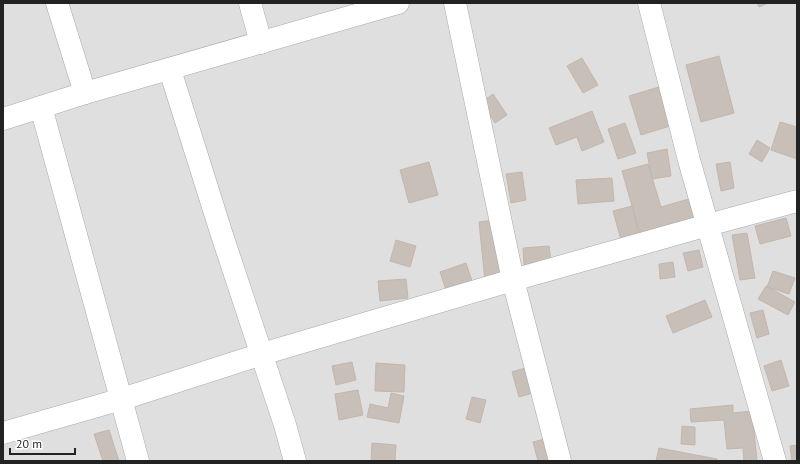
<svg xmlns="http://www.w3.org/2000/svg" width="800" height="464" font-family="'PT Sans',sans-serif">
  <rect width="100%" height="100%" fill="#f2efe9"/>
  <rect fill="#e0dfdf" x="3" y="3" width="794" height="458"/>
  <g fill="#c7bfb8" stroke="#c4b6ab">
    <path d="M757,3h11l-9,4z"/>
    <path d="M719,56l15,57 -33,9 -15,-57z"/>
    <path d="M582,58l16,27 -15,8 -16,-27z"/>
    <path d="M659,87l11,39 -29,9 -12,-39z"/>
    <path d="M493,94l14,21 -12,8 -13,-21z"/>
    <path d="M592,111l12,31 -22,9 -5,-14 -21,8 -7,-17z"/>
    <path d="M780,122l17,5v32l-26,-9z"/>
    <path d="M625,123l11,30 -18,6 -10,-30z"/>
    <path d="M757,140l13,8 -8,14 -13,-8z"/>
    <path d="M667,149l4,27 -19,3 -5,-26z"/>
    <path d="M429,162l9,33 -29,8 -9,-33z"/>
    <path d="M730,162l4,26 -13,3 -5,-27z"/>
    <path d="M648,164l13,43 31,-9 6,20 -58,16 -18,-63z"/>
    <path d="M522,172l4,28 -15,3 -5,-29z"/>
    <path d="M612,178l2,23 -36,3 -2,-24z"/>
    <path d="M632,206l7,29 -18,5 -8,-29z"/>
    <path d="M786,218l5,18 -31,8 -5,-18z"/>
    <path d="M495,220l7,59 -17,2 -6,-59z"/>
    <path d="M747,233l8,45 -15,2 -8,-45z"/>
    <path d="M396,240l20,6 -6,21 -20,-6z"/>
    <path d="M549,246l2,16 -27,3 -1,-17z"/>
    <path d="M699,250l4,17 -15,4 -5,-18z"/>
    <path d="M673,262l2,15 -15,2 -1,-15z"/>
    <path d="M466,263l7,21 -26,9 -7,-21z"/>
    <path d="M773,271l22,7 -6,16 -22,-7z"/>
    <path d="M406,279l2,19 -28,3 -2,-20z"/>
    <path d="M766,286l29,16 -7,13 -30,-16z"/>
    <path d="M705,300l7,17 -39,16 -7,-17z"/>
    <path d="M763,310l6,24 -12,4 -7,-25z"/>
    <path d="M781,360l8,26 -17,5 -8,-25z"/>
    <path d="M352,362l4,18 -20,5 -4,-19z"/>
    <path d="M376,363l29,2 -1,27 -29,-1z"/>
    <path d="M528,367l8,25 -17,5 -7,-25z"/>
    <path d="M358,390l5,25 -24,5 -4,-26z"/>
    <path d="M391,393l13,3 -5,27 -32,-6 3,-13 18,4z"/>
    <path d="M472,397l14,3 -6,23 -14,-4z"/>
    <path d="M733,405v8l19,-2 5,50h-13l-1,-13 -16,1 -3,-29 -33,2 -1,-13z"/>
    <path d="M682,426l13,1v18l-14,-1z"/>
    <path d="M109,430l10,31h-16l-9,-27z"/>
    <path d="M549,438l6,23h-17l-5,-19z"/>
    <path d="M372,443l24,2 -1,16h-24z"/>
    <path d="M797,445v16h-5l-2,-15z"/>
    <path d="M659,448l58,11v2h-61z"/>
  </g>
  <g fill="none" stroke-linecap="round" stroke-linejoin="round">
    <defs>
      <g id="minor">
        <path d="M57,3l28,90"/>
        <path d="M250,3l11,40"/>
        <path d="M455,3l58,277 47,181"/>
        <path d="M649,3l40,157 86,301"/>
        <path d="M170,70l51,162 64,193 10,36"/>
        <path d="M41,107l97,354"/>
        <path d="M3,119l82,-26 313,-90"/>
        <path d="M3,433l119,-34 140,-45 251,-74 195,-55 89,-24"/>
      </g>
    </defs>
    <use href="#minor" stroke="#a9a9a9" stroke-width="23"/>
    <use href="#minor" stroke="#fff" stroke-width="22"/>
  </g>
  <rect width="800" height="464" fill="none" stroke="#222222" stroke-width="8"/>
  <path d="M10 448v6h65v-6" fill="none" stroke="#222222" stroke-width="2"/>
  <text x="16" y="448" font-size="12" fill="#222222" stroke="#ffffff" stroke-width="3" paint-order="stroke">20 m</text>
</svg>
